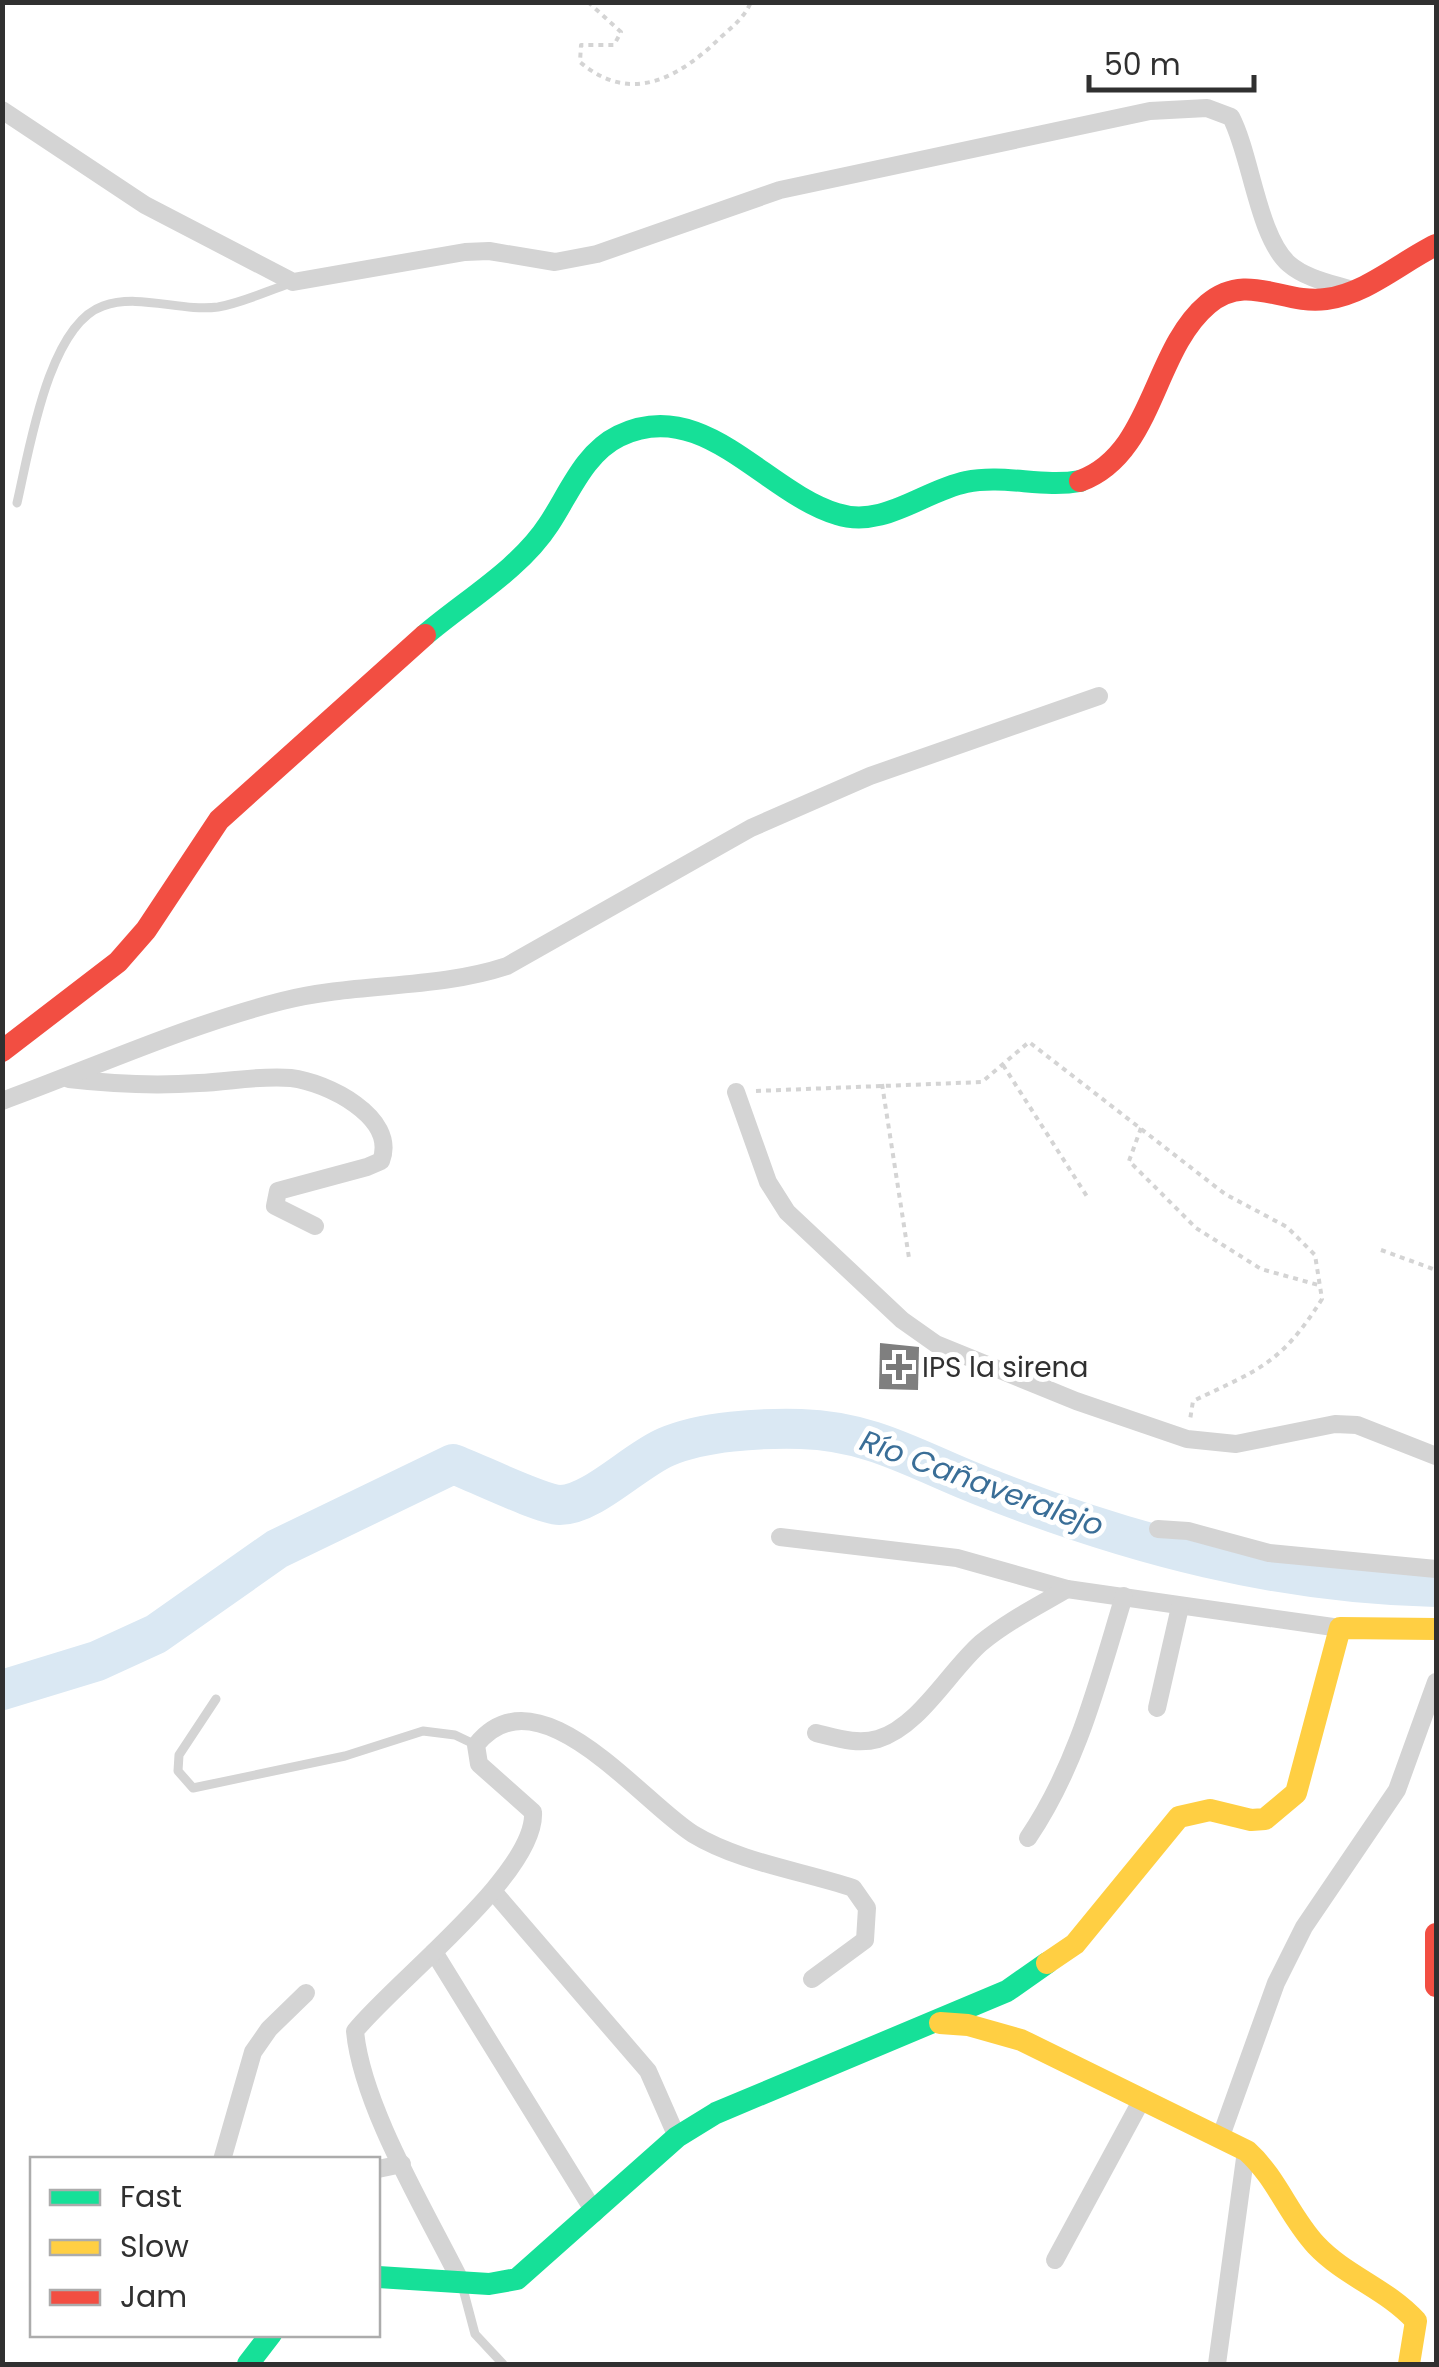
<svg xmlns="http://www.w3.org/2000/svg" width="1439" height="2367" font-family="Poppins,sans-serif">
  <rect width="100%" height="100%" fill="#fff"/>
  <g fill="none" stroke-linecap="round" stroke-linejoin="round">
    <path stroke="#dae8f3" stroke-width="40" d="M2,1690l95,-29 59,-27 121,-85 176,-85c22,8 87,40 107,41 32,0 75,-45 106,-58 37,-16 94,-19 135,-18 73,2 120,34 186,59 145,57 293,96 449,99"/>
  </g>
  <path fill="#7f7f7f" d="M880,1343l39,4 -1,43 -39,-1z"/>
  <g fill="none" stroke-linecap="round" stroke-linejoin="round">
    <g stroke="#d4d4d4" stroke-width="4" stroke-dasharray="5 5" stroke-linecap="butt">
      <path d="M588,2l33,30 -7,13h-33l-1,17c51,44 100,15 141,-25 12,-11 23,-19 30,-35"/>
      <path d="M1003,1065l85,133"/>
      <path d="M882,1084l27,174"/>
      <path d="M756,1091l226,-9 47,-40 196,152 62,33 28,28 7,44c-41,65 -62,70 -129,102l-3,19"/>
      <path d="M1141,1128l-12,33 67,67 65,41 61,17"/>
      <path d="M1381,1250l55,20"/>
    </g>
    <g stroke="#d4d4d4" stroke-width="9">
      <path d="M17,503c12,-51 31,-178 86,-197 36,-13 78,6 115,1 24,-4 49,-16 73,-24"/>
      <path d="M216,1699l-37,56 -1,16 15,17 152,-32 78,-25 32,4 21,10"/>
      <path d="M462,2285l13,49 28,30"/>
    </g>
    <g stroke="#d4d4d4" stroke-width="18">
      <path d="M2,110l143,95 148,77 172,-30 24,-1 66,11 42,-8 183,-64 370,-79 57,-3 24,9c20,38 27,120 58,147 17,15 45,20 66,27"/>
      <path d="M69,1079c43,5 86,7 130,4 30,-1 61,-8 92,-5 35,4 107,39 90,83l-14,6 -89,24 -3,15 40,20"/>
      <path d="M736,1092l32,90 19,30 115,108 34,24 140,57 111,38 49,5 99,-20 22,1 79,31"/>
      <path d="M2,1101c93,-34 185,-76 280,-100 75,-19 152,-11 225,-35l244,-138 119,-52 229,-80"/>
      <path d="M1158,1529l30,2 81,22 167,16"/>
      <path d="M780,1537l177,21 110,31 273,39"/>
      <path d="M1157,1708l23,-101"/>
      <path d="M816,1733c21,5 41,12 62,6 42,-13 71,-68 103,-96 27,-22 57,-37 86,-54"/>
      <path d="M1028,1838c50,-74 70,-157 96,-242"/>
      <path d="M493,1891l155,180 29,66"/>
      <path d="M434,1952l161,261"/>
      <path d="M1221,2136l55,-153 28,-56 93,-137 39,-108"/>
      <path d="M222,2160l31,-108 16,-23 37,-36"/>
      <path d="M378,2169l24,-5"/>
      <path d="M1055,2260l85,-157"/>
      <path d="M462,2284c-35,-71 -100,-177 -107,-253 40,-50 182,-158 178,-219l-54,-48 -3,-19c62,-78 165,57 217,89 46,28 109,37 160,54l14,20 -2,32 -53,39"/>
      <path d="M1217,2364l29,-213"/>
    </g>
    <g stroke="#16e098" stroke-width="22">
      <path d="M425,635c41,-35 95,-66 124,-111 20,-30 35,-71 70,-88 84,-41 145,56 218,78 46,15 86,-23 129,-32 38,-8 76,6 114,-1"/>
      <path d="M378,2277l111,7 28,-5 160,-142 39,-24 291,-122 40,-28"/>
      <path d="M248,2364l23,-30"/>
    </g>
    <g stroke="#ffcf43" stroke-width="22">
      <path d="M1047,1963l28,-19 104,-127 31,-7 41,10 14,-1 31,-26 44,-165 96,1"/>
      <path d="M940,2023l28,2 53,15 226,111c30,27 42,65 69,94 29,31 71,44 100,76l-7,43"/>
    </g>
    <g stroke="#f24e42" stroke-width="22">
      <path d="M1080,481c74,-27 72,-130 128,-177 39,-33 75,1 118,-5 40,-5 75,-37 110,-54"/>
      <path d="M2,1051l116,-89 28,-32 73,-110 206,-185"/>
      <path d="M1436,1934v52"/>
    </g>
  </g>
  <path fill="#787878" stroke="#fff" stroke-width="4" d="M894 1352h10v10h10v10h-10v10h-10v-10h-10v-10h10z"/>
  <g text-anchor="middle" dominant-baseline="central" stroke-width="10" stroke-linejoin="round" paint-order="stroke">
    <g font-size="28" fill="#303030" stroke="#fff" text-anchor="start">
      <text x="922" y="1367">IPS la sirena</text>
    </g>
    <g font-size="30" font-style="italic" fill="#3a6e97" stroke="#fff">
      <text transform="translate(982 1483) rotate(20)">Río Cañaveralejo</text>
    </g>
  </g>
  <rect width="1439" height="2367" fill="none" stroke="#303030" stroke-width="10"/>
  <rect x="30" y="2157" width="350" height="180" fill="#ffffff" stroke="#acacac" stroke-width="2.5"/>
  <rect x="50" y="2190" width="50" height="15" fill="#16e098" stroke="#acacac" stroke-width="2.5"/>
  <text x="120" y="2207" font-size="30" fill="#303030">Fast</text>
  <rect x="50" y="2240" width="50" height="15" fill="#ffcf43" stroke="#acacac" stroke-width="2.5"/>
  <text x="120" y="2257" font-size="30" fill="#303030">Slow</text>
  <rect x="50" y="2290" width="50" height="15" fill="#f24e42" stroke="#acacac" stroke-width="2.5"/>
  <text x="120" y="2307" font-size="30" fill="#303030">Jam</text>
  <path d="M1089 75v15h165v-15" fill="none" stroke="#303030" stroke-width="5"/>
  <text x="1104" y="75" font-size="30" fill="#303030" stroke="#ffffff" stroke-width="8" paint-order="stroke">50 m</text>
</svg>
